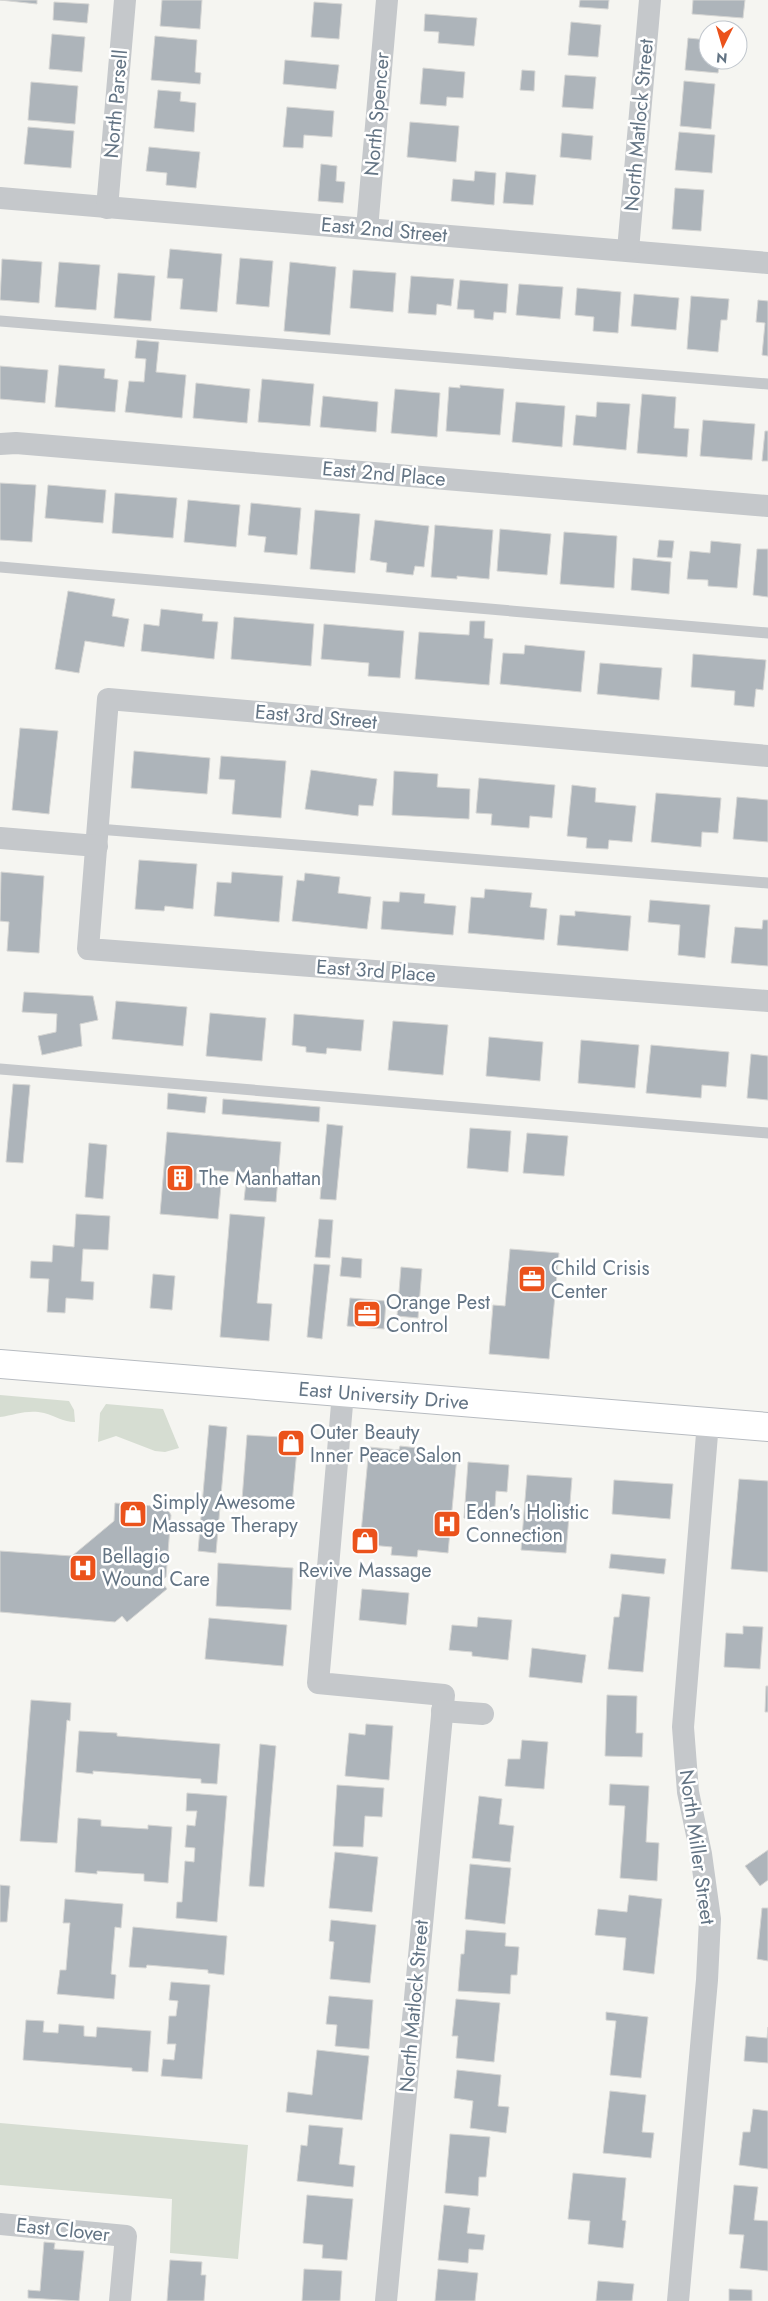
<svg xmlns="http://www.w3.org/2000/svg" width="768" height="2301" font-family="Jost,sans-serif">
  <rect width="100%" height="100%" fill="#f5f5f1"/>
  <g fill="#d6ddd2">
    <path d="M0,1395l69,6 5,9 1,12c-12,0 -19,-6 -31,-9 -16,-4 -29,2 -44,4z"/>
    <path d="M106,1404l57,5 16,39 -14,4 -10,-1 -39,-15 -18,6 2,-29z"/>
    <path d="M0,2123l248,22 -10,114 -68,-6 2,-54 -172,-14z"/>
  </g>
  <g fill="#adb4ba" stroke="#d6d6d4">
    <path d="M0,0h37v4z"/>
    <path d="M162,0h40l-2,29 -40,-3z"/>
    <path d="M580,0h29l-1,9 -29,-2z"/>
    <path d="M693,0h52l-2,18 -51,-4z"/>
    <path d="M54,2l35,2 -2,19 -34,-3z"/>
    <path d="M314,2l28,2 -3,35 -28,-2z"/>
    <path d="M425,14l52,4 -3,28 -36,-3 1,-11 -15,-1z"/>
    <path d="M571,22l30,3 -3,32 -30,-2z"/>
    <path d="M52,34l33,3 -3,35 -33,-3z"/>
    <path d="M155,36l42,4 -2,32 6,1 -1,11 -49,-4z"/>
    <path d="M688,38l20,2v20h12l-2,13 -33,-3z"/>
    <path d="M285,60l54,5 -3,24 -53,-5z"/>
    <path d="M423,68l42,4 -2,26 -16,-1 -1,9 -26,-2z"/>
    <path d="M522,70l13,1 -1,20 -14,-1z"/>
    <path d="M565,75l31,2 -3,32 -31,-2z"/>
    <path d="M684,81l31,3 -4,45 -31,-3z"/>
    <path d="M31,82l47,4 -3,38 -47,-4z"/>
    <path d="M158,90l23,2 -1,9 16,2 -2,29 -40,-4z"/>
    <path d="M287,107l47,4 -2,26 -28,-2 -1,13 -20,-1z"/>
    <path d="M410,122l49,4 -3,36 -49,-5z"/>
    <path d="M28,127l46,4 -3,37 -47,-4z"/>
    <path d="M679,132l36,3 -3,38 -37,-3z"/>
    <path d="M562,133l31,3 -2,24 -31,-3z"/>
    <path d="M149,147l51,5 -4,36 -30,-3 1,-12 -21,-2z"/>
    <path d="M321,164l16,2 -1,15 9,1 -2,21 -25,-2z"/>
    <path d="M475,171l21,2 -2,32 -43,-4 2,-22 21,2z"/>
    <path d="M506,172l30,3 -3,30 -30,-2z"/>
    <path d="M675,188l29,2 -3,41 -29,-2z"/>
    <path d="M170,249l52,5 -5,58 -37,-3 3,-30 -16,-1z"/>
    <path d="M240,258l33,3 -4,46 -33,-3z"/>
    <path d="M2,259l40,3 -3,41 -39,-3z"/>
    <path d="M59,262l41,3 -4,45 -41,-3z"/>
    <path d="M290,262l46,5 -6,68 -46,-4z"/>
    <path d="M353,270l43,3 -3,39 -43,-4z"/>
    <path d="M118,273l37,3 -4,45 -37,-3z"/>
    <path d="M411,276l43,3 -3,27 -14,-2 -1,11 -28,-2z"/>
    <path d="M460,280l48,4 -2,29 -12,-1 -1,8 -19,-2v-8l-17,-1z"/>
    <path d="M519,284l44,3 -3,32 -44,-4z"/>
    <path d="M577,288l44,4 -3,41 -25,-2 1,-14 -19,-2z"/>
    <path d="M634,294l45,4 -3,32 -45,-4z"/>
    <path d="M691,296l38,3 -2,21h-6l-3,32 -31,-3z"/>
    <path d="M758,300l10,1v55l-6,-1 3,-32 -9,-1z"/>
    <path d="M137,340l22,2 -3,30 30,3 -4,43 -57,-6 4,-31 15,1 2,-23 -11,-1z"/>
    <path d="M59,365l46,4 -1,9 14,2 -3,32 -60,-5z"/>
    <path d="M0,366l48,4 -3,33 -45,-4z"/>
    <path d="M262,379l52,5 -4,42 -52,-4z"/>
    <path d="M196,383l54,6 -3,34 -54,-5z"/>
    <path d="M460,385l44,4 -4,46 -54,-4 3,-44 11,1z"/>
    <path d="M395,389l45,4 -3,44 -46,-4z"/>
    <path d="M642,394l34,3 -2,31 15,1 -2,28 -50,-4z"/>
    <path d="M323,396l55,6 -2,30 -56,-5z"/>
    <path d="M516,402l49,4 -3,41 -50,-5z"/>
    <path d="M597,402l33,2 -4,46 -53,-5 3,-30 20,2z"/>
    <path d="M703,420l52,4 -3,36 -52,-4z"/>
    <path d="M765,431h3v30h-6z"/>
    <path d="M0,483l36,2 -4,57 -32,-2z"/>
    <path d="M48,485l58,5 -3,33 -58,-5z"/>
    <path d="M115,493l62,5 -4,40 -61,-5z"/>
    <path d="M188,500l52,5 -4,42 -52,-5z"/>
    <path d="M251,503l50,5 -4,47 -33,-3 2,-15 -18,-2z"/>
    <path d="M315,510l45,4 -5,59 -45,-4z"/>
    <path d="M375,520l54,6 -5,41 -9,-1 -2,9 -27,-3 1,-9 -17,-3z"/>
    <path d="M435,525l58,5 -4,49 -32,-3v3l-26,-2z"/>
    <path d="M500,529l51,5 -4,41 -50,-4z"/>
    <path d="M564,532l53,4 -3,52 -54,-4z"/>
    <path d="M659,540l15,1 -2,17 -15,-1z"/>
    <path d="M711,541l30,3 -4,44 -29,-2v-6l-21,-1 3,-28 20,2z"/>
    <path d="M757,549h11v48l-15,-2z"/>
    <path d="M633,558l38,4 -2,32 -38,-4z"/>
    <path d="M68,591l47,8 -3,17 17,3 -5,28 -39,-6 -6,32 -24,-4z"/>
    <path d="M161,609l42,5 -1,7 16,1 -4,37 -73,-8 3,-27 15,2z"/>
    <path d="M234,617l80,7 -3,42 -80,-7z"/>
    <path d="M470,621h15l-1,17 9,1 -4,46 -74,-6 4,-47 50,3z"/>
    <path d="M324,624l80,7 -4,47 -32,-2 1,-13 -48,-4z"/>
    <path d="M525,645l60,6 -4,41 -81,-8 3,-31 21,1z"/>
    <path d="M693,654l73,6 -3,30 -7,-1 -2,18 -20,-2 1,-14 -44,-4z"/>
    <path d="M600,663l62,5 -3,32 -62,-6z"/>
    <path d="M20,728l38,3 -9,83 -37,-4z"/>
    <path d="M134,751l76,7 -3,36 -76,-6z"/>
    <path d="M221,756l65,5 -5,57 -49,-4 3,-34 -16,-1z"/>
    <path d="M311,770l66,9 -4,27 -14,-1 -1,11 -53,-7z"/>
    <path d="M394,771l44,3 -1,13 33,2 -1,30 -77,-4z"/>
    <path d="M479,778l76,7 -3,33 -22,-2 -1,12 -38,-3 1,-11 -16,-1z"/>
    <path d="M572,785l24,3 -1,14 41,4 -4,36 -23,-2 -1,9 -22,-1 1,-10 -20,-2z"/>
    <path d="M656,793l65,5 -3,35 -16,-1 -1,15 -50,-5z"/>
    <path d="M737,797l31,3v42l-35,-3z"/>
    <path d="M139,860l58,4 -4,45 -28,-3 -1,5 -29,-2z"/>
    <path d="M1,872l43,4 -5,77 -32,-2 2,-29 -9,-1z"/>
    <path d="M232,872l51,4 -4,46 -65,-6 3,-34 14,1z"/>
    <path d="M305,873l35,4 -2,16 33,4 -4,32 -75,-8 5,-41 7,1z"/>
    <path d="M485,889l47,4 -2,14 17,2 -3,31 -76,-7 3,-36 13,1z"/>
    <path d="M400,892l25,2 -1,9 32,3 -3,29 -72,-6 2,-28 16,1z"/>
    <path d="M650,900l60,5 -5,53 -27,-3 2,-30 -32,-3z"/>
    <path d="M575,911l56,5 -3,35 -71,-6 3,-30 15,1z"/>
    <path d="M763,920h5v46l-37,-3 4,-36 27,2z"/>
    <path d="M24,992l69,4 5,24 -18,4 2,22 -40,9 -4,-19 18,-4 1,-18 -35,-2z"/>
    <path d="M116,1001l71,6 -4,39 -71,-7z"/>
    <path d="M210,1013l56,5 -4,43 -56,-5z"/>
    <path d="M294,1014l70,6 -3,31 -34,-3 -1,6 -20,-2v-5l-14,-2z"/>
    <path d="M393,1021l55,4 -5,50 -55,-5z"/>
    <path d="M489,1037l54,5 -3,39 -54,-5z"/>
    <path d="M581,1040l58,5 -4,43 -57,-5z"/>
    <path d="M651,1045l78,7 -3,35 -24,-2 -1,13 -55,-5z"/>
    <path d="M751,1054l17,2v44l-21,-2z"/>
    <path d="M13,1084l17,1 -7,78 -17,-1z"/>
    <path d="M168,1093l39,4 -2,16 -38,-4z"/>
    <path d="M223,1099l97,8 -1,15 -97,-8z"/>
    <path d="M327,1124l16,2 -7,74 -16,-1z"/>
    <path d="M470,1128l41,3 -3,41 -41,-4z"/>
    <path d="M167,1132l114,10 -5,60 -32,-2 3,-27 -50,-4 -1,14 25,2 -3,34 -58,-5z"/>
    <path d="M527,1133l41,3 -4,40 -41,-3z"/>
    <path d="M89,1143l18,2 -4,54 -18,-2z"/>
    <path d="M76,1214l34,2 -2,34 -25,-1 -2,32 13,1 -1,18 -27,-2 -1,15 -18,-1 2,-33 -19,-1 1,-17 21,1 1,-17 21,2z"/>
    <path d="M230,1214l35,3 -8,86 15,1 -3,37 -49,-4z"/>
    <path d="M319,1219l14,1 -3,38 -15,-1z"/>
    <path d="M510,1249l49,4 -10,106 -60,-5 4,-49 12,1z"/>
    <path d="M342,1257l20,2 -1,19 -21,-2z"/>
    <path d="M314,1264l16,1 -8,74 -15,-2z"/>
    <path d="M401,1267l21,2 -4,49 -21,-2z"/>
    <path d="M153,1274l22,2 -3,34 -22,-2z"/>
    <path d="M350,1298l36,3 -2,28 -37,-3z"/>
    <path d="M209,1425l18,2 -11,126 -18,-2z"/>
    <path d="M247,1435l51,3 -6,66 -50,-4z"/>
    <path d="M400,1446l27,3v4l30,3 -9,97 -30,-3 -1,7 -26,-2 1,-8 -32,-3 9,-97 30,3z"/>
    <path d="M468,1462l41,3 -2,27 -11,-1 -2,30 -30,-3z"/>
    <path d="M527,1475l45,3 -6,75 -45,-3z"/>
    <path d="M739,1479l29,2v91l-37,-3z"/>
    <path d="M614,1480l59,4 -3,35 -58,-5z"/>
    <path d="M115,1503l51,4 5,8 -5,62 -5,4 6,8 -40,33 -5,-6 -7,6 -115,-10v-61l72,5 42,-35z"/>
    <path d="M611,1554l55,5 -2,15 -55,-6z"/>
    <path d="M218,1563l75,5 -2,42 -75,-4z"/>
    <path d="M362,1589l47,4 -3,32 -47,-5z"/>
    <path d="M622,1594l28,3 -7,75 -35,-3 6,-52h5z"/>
    <path d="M478,1617l34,3 -4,40 -36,-4v-4l-23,-2 3,-25 25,2z"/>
    <path d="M209,1618l78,7 -4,41 -78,-7z"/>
    <path d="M743,1626l20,1 -3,42 -36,-2 2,-34 17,1z"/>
    <path d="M532,1648l54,7 -4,28 -53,-6z"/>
    <path d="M766,1686h2v26h-3z"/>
    <path d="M607,1695l30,1 -1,37h7l-1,24 -37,-1z"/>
    <path d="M31,1700l40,3 -1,18 -3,-1 -10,123 -37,-2z"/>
    <path d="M366,1724l27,2 -4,54 -44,-4 4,-43 16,2z"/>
    <path d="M79,1731l38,2v3l103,8 -3,40 -16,-1v-4l-108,-8v3l-17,-2z"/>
    <path d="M522,1740l26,2 -4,47 -39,-3 3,-27h12z"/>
    <path d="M260,1744l16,2 -12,141 -15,-1z"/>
    <path d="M610,1784l39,2 -3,56 13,1 -2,38 -37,-3 5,-72 -16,-1z"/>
    <path d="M337,1785l47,3 -2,29 -17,-1 -2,31 -30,-1z"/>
    <path d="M187,1793l40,3 -10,126 -41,-4 1,-16h5l3,-41 9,1 1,-14 -10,-1 2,-22 8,1 2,-15h-11z"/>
    <path d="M479,1796l23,3 -3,25 15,2 -4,36 -38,-4z"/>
    <path d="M78,1818l23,2v6l47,3v-4l24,2 -4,56 -24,-2v-7l-47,-3v3l-22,-2z"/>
    <path d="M768,1850v30l-8,6 -15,-20z"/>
    <path d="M335,1852l43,5 -6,55 -43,-4z"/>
    <path d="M470,1864l41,4 -6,56 -40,-5z"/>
    <path d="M0,1885l10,1 -3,36h-7z"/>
    <path d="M629,1895l33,4 -8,75 -31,-4 3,-32 -31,-3 3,-26 29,3z"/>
    <path d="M65,1899l58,5 -2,24 -6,-1 -4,47 5,1 -2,24 -57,-5 3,-24h6l4,-47h-7z"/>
    <path d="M762,1908h6v53l-11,-2z"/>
    <path d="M331,1920l45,5 -6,58 -40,-4 4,-37 -5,-1z"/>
    <path d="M133,1927l94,9 -3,39 -16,-2v-3l-61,-5 -1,3 -17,-1z"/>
    <path d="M466,1930l40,3 -1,13 14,1 -2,28h-6l-1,19 -52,-3 3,-37h3z"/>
    <path d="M171,1982l39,3 -8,94 -41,-3 2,-17 11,1 2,-16h-9l2,-28h7l2,-15 -9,-1z"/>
    <path d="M329,1996l44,4 -4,49 -34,-3 2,-21 -11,-1z"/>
    <path d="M456,1999l44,4 -6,59 -38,-4 2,-22h-6z"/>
    <path d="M606,2012l42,5 -7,61 -31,-3 6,-54 -10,-1z"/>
    <path d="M26,2020l18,1 -1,11 15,1 1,-9 25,2v10l12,1 1,-10 54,4 -3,41 -16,-1v-3l-109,-8z"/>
    <path d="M768,2027v36l-24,-2 2,-25 21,2z"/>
    <path d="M317,2050l52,6 -7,64 -76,-8 2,-20 24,3z"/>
    <path d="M457,2070l44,5 -3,31 11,1 -3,26 -36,-5 3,-27 -19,-3z"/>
    <path d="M610,2091l36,4 -4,37 12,1 -3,25 -48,-5z"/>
    <path d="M753,2109l15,2v58l-29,-4 4,-33h7z"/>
    <path d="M309,2125l34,3 -4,36 16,2 -2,21 -56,-6 4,-36 6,1z"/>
    <path d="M450,2134l40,3 -4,40h-7l-1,19 -33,-3z"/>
    <path d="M573,2173l53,5 -4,42 4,1 -3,27 -35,-4 2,-23 -22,-2z"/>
    <path d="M734,2185l24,2 -4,33 14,1v50l-28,-3 4,-33 -15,-1z"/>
    <path d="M307,2195l46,4 -6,61 -25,-2 1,-13 -20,-2z"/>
    <path d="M444,2205l26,3 -3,25 18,2 -2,15 -14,-1 -1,14 -30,-3z"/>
    <path d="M44,2242l11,1 -1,6 30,2 -5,50 -51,-3v-8l12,1z"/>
    <path d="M170,2260l32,2 -1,13h5l-2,26h-37z"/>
    <path d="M304,2269l38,2 -2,30h-38z"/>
    <path d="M438,2269l40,4 -3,28h-40z"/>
    <path d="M598,2281l36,3 -2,17h-36z"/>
    <path d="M729,2289l23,1v11h-23z"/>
  </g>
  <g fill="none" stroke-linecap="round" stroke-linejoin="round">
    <defs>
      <g id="secondary">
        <path id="s1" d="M0,1364l768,63"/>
      </g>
    </defs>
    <use href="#secondary" stroke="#b7bbc0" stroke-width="30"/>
    <g stroke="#c5c8cb" stroke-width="11">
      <path d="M0,321l768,63"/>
      <path d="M0,567l768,66"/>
      <path d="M98,829l670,54"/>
      <path d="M0,1069l768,64"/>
    </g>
    <g stroke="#c5c8cb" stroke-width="22">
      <path d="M0,198l768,65"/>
      <path d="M107,208l18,-208"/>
      <path d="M367,229l20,-229"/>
      <path d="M628,250l22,-250"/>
      <path d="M0,444l16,-1 752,63"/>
      <path d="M768,756l-660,-57 -20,250 680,52"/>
      <path d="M0,838l97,8"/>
      <path d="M343,1393l-25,290 126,12 -58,606"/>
      <path d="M442,1711l41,3"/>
      <path d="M0,2224l126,12 -6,65"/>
      <path d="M678,2301l29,-321 3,-61 -9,-65 -13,-62 -5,-65 25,-305"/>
    </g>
    <use href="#secondary" stroke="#fff" stroke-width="28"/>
  </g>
  <defs>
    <symbol id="building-square" viewBox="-11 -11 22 22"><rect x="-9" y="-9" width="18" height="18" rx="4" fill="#eb521b" stroke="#fff"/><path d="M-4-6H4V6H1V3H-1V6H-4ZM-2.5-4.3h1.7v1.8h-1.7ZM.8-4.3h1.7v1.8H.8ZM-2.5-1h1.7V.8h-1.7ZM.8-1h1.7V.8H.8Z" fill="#fff"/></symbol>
    <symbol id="office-square" viewBox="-11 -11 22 22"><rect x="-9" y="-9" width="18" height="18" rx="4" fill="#eb521b" stroke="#fff"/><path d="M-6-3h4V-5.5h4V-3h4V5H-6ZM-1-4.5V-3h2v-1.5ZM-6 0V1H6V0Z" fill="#fff"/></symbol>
    <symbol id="shop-square" viewBox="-11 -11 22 22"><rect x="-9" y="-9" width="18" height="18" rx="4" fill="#eb521b" stroke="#fff"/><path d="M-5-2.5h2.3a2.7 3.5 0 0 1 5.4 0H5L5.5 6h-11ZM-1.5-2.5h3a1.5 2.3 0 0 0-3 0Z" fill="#fff"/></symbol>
    <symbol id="hospital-square" viewBox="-11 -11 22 22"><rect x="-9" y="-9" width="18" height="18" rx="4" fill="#eb521b" stroke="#fff"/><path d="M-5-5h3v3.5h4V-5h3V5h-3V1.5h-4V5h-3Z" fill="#fff"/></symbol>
  </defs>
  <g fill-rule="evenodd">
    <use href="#building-square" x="164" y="1162" width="32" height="32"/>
    <use href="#office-square" x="516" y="1263" width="32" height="32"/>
    <use href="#office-square" x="351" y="1298" width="32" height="32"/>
    <use href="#shop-square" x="275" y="1427" width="32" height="32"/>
    <use href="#shop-square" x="117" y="1498" width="32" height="32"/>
    <use href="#hospital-square" x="431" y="1508" width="32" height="32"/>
    <use href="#shop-square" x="349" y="1525" width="32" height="32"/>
    <use href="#hospital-square" x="67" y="1552" width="32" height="32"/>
  </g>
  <g text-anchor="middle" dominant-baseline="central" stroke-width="5" stroke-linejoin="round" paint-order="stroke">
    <g font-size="20" fill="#637484" stroke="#fff">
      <text transform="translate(116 104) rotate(-85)">North Parsell</text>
      <text transform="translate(377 114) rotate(-85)">North Spencer</text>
      <text transform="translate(639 125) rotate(-85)">North Matlock Street</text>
      <text transform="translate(384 230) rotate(5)">East 2nd Street</text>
      <text transform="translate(384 474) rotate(5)">East 2nd Place</text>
      <text transform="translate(316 717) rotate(5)">East 3rd Street</text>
      <text transform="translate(376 971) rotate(4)">East 3rd Place</text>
      <text stroke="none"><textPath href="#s1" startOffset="385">East University Drive</textPath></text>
      <text transform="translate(697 1847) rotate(82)">North Miller Street</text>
      <text transform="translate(414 2006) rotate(-85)">North Matlock Street</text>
      <text transform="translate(63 2230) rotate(6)">East Clover</text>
    </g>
    <g font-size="20" fill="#637484" stroke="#fff" text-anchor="start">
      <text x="199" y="1178">The Manhattan</text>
      <text x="551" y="1268">Child Crisis<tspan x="551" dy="23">Center</tspan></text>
      <text x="386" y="1302">Orange Pest<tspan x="386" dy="23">Control</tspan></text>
      <text x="310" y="1432">Outer Beauty<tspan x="310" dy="23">Inner Peace Salon</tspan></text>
      <text x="152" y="1502">Simply Awesome<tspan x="152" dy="23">Massage Therapy</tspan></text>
      <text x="466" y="1512">Eden's Holistic<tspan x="466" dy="23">Connection</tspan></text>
      <text x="102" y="1556">Bellagio<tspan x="102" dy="23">Wound Care</tspan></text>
      <text x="365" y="1570" text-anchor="middle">Revive Massage</text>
    </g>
  </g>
  <g transform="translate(723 45) rotate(185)"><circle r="24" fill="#ffffff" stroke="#c1c7ce"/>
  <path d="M0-4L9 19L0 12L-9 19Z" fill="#eb521b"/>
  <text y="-8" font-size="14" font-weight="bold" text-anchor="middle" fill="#637484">N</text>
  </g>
</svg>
